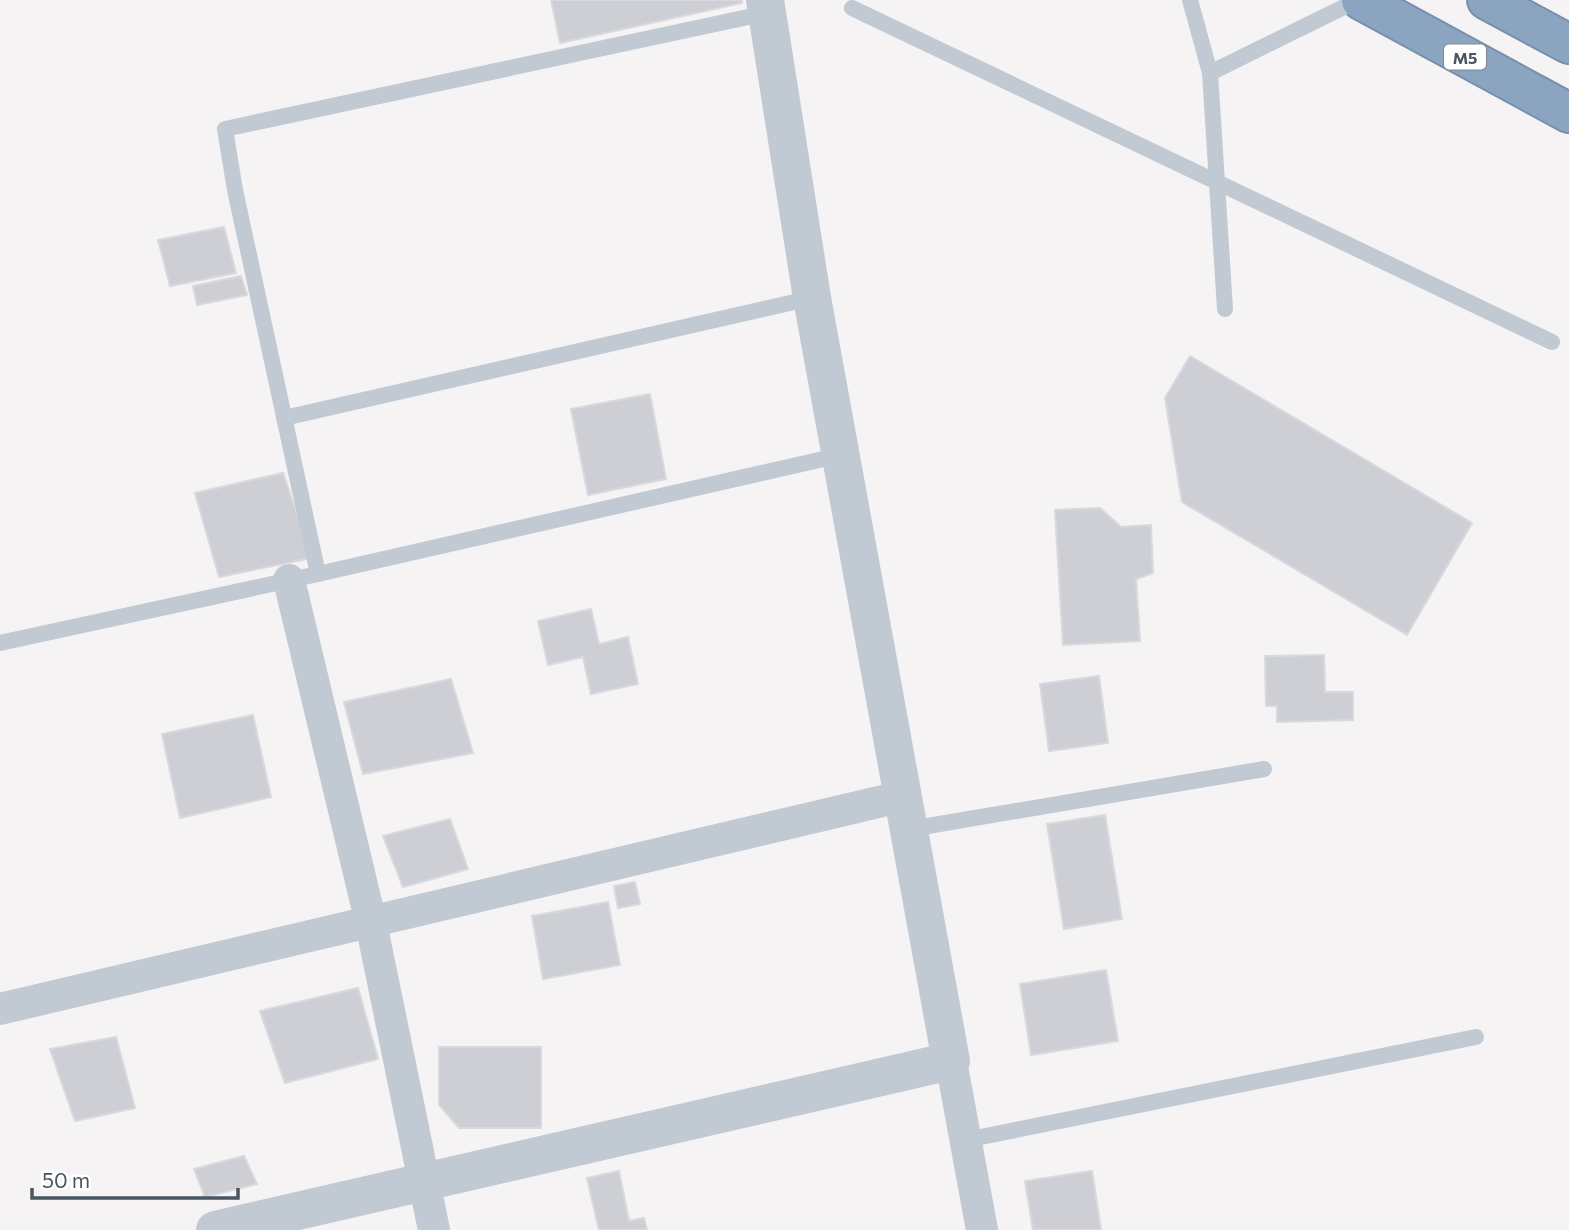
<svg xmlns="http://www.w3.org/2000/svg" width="1569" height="1230" font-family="Commissioner,sans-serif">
  <rect width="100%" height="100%" fill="#f5f3f3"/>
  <g fill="#cdcfd5" stroke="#d7d9de" stroke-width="2">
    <path d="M551,0h191v3l-182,40z"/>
    <path d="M224,227l12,46 -66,13 -12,-46z"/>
    <path d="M241,276l6,19 -50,10 -4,-19z"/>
    <path d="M1190,356l282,167 -65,112 -225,-133 -17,-104z"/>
    <path d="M650,394l16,85 -78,16 -17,-86z"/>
    <path d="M283,473l29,85 -93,19 -24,-84z"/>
    <path d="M1100,508l21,19 30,-2 2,48 -17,6 4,62 -77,4 -8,-135z"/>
    <path d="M591,609l8,35 29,-7 10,47 -47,10 -8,-37 -35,8 -10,-44z"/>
    <path d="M1324,655l1,37h28v28l-76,2v-16h-11l-1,-50z"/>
    <path d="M1099,676l9,67 -59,8 -9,-67z"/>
    <path d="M451,679l22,74 -110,21 -19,-72z"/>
    <path d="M253,715l18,82 -91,21 -18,-84z"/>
    <path d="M1105,815l17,104 -58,10 -17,-105z"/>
    <path d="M450,819l18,50 -65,18 -20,-51z"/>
    <path d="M635,882l5,22 -22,4 -4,-22z"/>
    <path d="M608,902l12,63 -77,14 -11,-63z"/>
    <path d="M1106,970l12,71 -87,14 -11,-71z"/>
    <path d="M358,988l20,71 -93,24 -25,-72z"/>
    <path d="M116,1037l19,71 -60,13 -25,-72z"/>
    <path d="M439,1047h102v81h-82l-20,-23z"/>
    <path d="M244,1156l13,28 -52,13 -11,-28z"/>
    <path d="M619,1171l10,50 15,-3 3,12h-48l-12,-52z"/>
    <path d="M1092,1171l9,59h-68l-8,-49z"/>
  </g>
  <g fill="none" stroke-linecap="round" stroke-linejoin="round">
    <defs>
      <g id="motorway">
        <path d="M1361,0l208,113"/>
        <path d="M1487,0l82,44"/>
      </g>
    </defs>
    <use href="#motorway" stroke="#7690ad" stroke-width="42"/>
    <g stroke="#c1cad2" stroke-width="16">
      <path d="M1190,0l20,73 148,-73"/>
      <path d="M852,8l700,334"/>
      <path d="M1210,73l15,236"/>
      <path d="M284,418l528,-120"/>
      <path d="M318,574l-83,-384 -10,-61 542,-116"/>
      <path d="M0,643l318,-69 523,-119"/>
      <path d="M910,829l354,-60"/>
      <path d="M966,1140l510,-103"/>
    </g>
    <g stroke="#c1cad2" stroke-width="32">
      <path d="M289,580l82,343 63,307"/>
      <path d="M0,1009l904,-213"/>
      <path d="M951,1061l31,169"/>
    </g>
    <path stroke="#c1cad2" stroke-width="38" d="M215,1230l736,-169 -139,-763 -47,-298"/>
    <use href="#motorway" stroke="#8ba5c1" stroke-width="38"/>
  </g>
  <g text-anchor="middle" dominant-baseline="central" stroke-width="5" stroke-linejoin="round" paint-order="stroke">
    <rect fill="#fff" stroke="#808990" stroke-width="2" x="1444" y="44.5" width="42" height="25" rx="5"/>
    <g font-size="16" font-weight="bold" fill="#4a5661">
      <text x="1465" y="57">M5</text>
    </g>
  </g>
  <path d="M32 1188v10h206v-10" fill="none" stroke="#4a5661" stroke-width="3.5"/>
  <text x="42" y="1188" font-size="21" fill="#4a5661" stroke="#ffffff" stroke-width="5" paint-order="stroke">50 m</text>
</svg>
